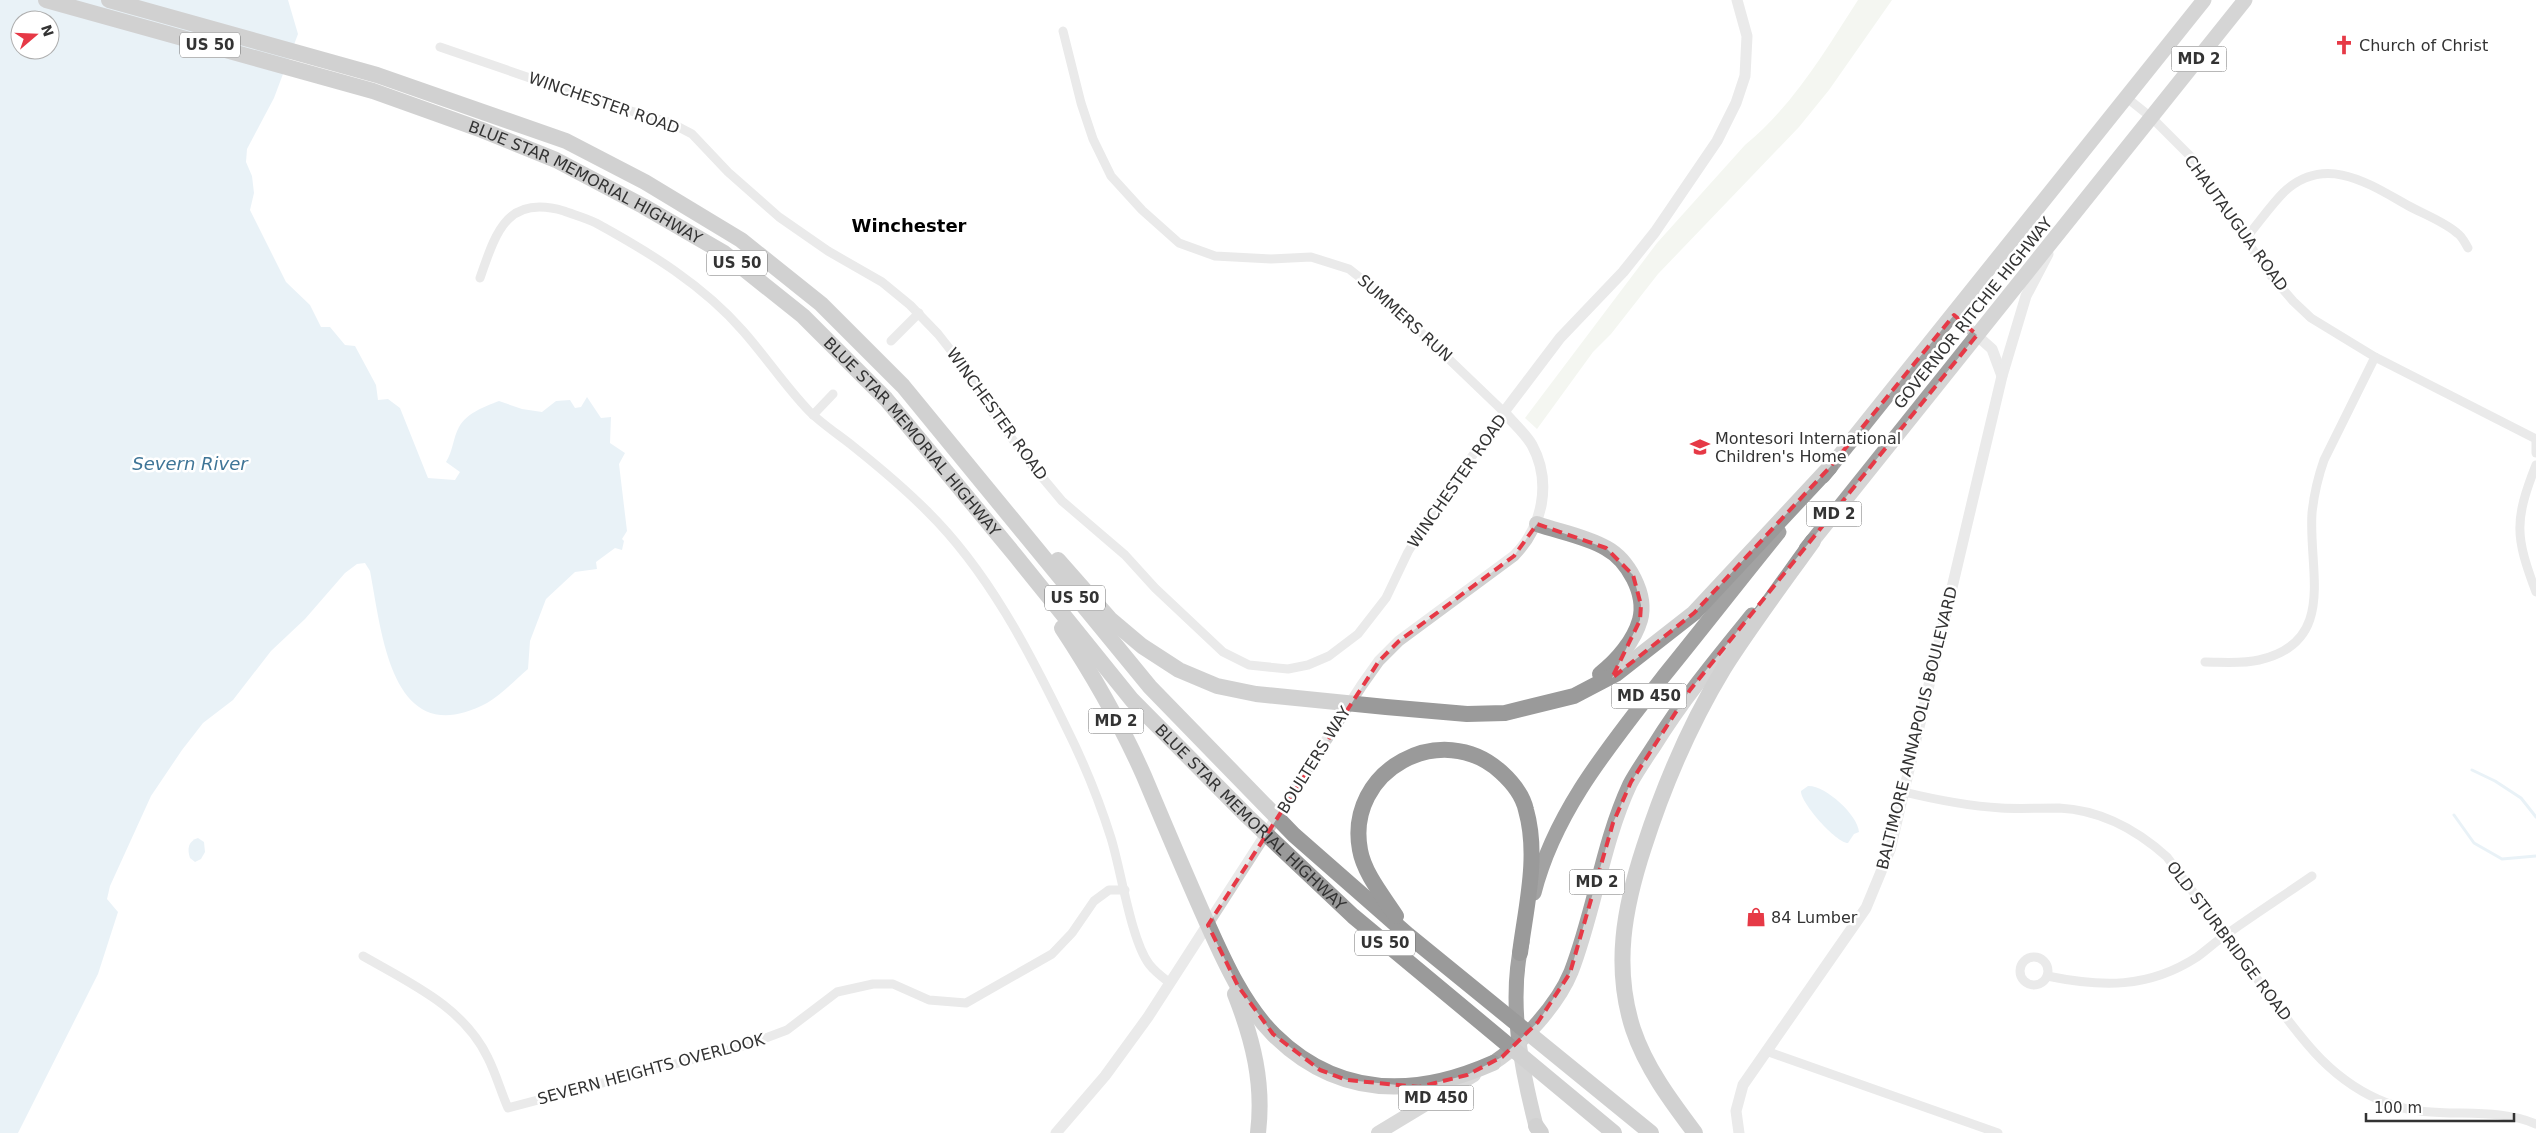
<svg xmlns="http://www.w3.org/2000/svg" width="2536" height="1133" font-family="'DejaVu Sans',sans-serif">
  <rect width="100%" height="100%" fill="#fff"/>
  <path fill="#e6ecdf" d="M1858,0h34l-63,90 -30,37 -141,147 -47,60 -18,18 -56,77 -12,-11 132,-175 88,-98c48,-39 80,-94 113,-145z"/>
  <g fill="#cfe2ee" fill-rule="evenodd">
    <path d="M0,0h288l10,34 -24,64 -27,51 -1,13 6,14 2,17 -4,17 36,72 24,23 11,22h9l15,18 10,1 21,39 2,15 10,-1 12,9 28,70 27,2 5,-8 -14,-10c7,-11 7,-24 13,-35 9,-15 25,-20 40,-26l23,8 20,3 14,-11 14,-1 5,8 6,-1 6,-10 14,21 10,-1 -1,26 15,10 -6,11 8,67 -5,8 2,2 -2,9 -7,-2 -19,14 1,7 -22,3 -29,27 -16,42 -2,28c-13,11 -27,26 -41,34 -96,51 -105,-70 -117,-132l-5,-8 -8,1 -12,9 -40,46 -34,32 -38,49 -30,23 -21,27 -31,46 -41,90 -3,13 11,13 -20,62 -80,159h-18zM20,20h30v30h-30z"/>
    <path d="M1808,786c17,-1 50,29 51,46l-5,2 -6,9c-12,0 -48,-41 -47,-52z"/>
    <path d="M198,838l6,4 1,10 -4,7 -6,3 -5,-4c-3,-9 -2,-17 8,-20z"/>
  </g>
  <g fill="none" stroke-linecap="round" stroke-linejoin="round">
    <g stroke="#cfe2ee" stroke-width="3">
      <path d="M2472,770l23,11 26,17 15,19"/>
      <path d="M2454,815l20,28 28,16 34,-3"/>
    </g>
    <g stroke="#d0d0d0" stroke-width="9">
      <path d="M440,47l151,52 80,24 21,11 36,38 51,45 49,34 54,31 28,23 28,29 22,28 32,50 39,52 31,37 63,54 30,33 68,64 26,13 39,4 20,-4 21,-9 29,-22 28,-36 22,-46 31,-50 65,-90 -123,-118 -32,-25 -38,-12 -40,2 -56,-3 -36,-13 -37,-33 -31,-34 -18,-37 -12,-36 -18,-72"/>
      <path d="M2127,98l25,20 40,40 75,113 26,30 18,17 64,39 161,82"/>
      <path d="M2245,239c13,-15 25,-33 39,-47 41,-38 84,-9 123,13 16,9 36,16 50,28 5,3 8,10 11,15"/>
      <path d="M480,278c16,-46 27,-84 84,-67 11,4 22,7 32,12 53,29 107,62 147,108 23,26 42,55 66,80 13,13 30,24 45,36 25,20 50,41 73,64 61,60 102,140 139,216 18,36 33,73 45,111 10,32 20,102 38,126 6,8 13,13 21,19"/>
      <path d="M891,341l28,-28"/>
      <path d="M813,415l20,-21"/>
      <path d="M2536,442v11"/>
      <path d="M2536,465c-22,56 -21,71 0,127"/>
      <path d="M2205,662c17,0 37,2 54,-2 79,-18 49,-90 53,-147 2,-19 6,-36 12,-53l51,-103"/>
      <path d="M1904,792c33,8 64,14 97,16 19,1 39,0 58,0 42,2 77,21 108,49 30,40 59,79 88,119 39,51 69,103 132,127 49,19 102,1 149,21"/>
      <path d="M363,956c47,27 101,51 125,102 8,16 13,34 20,50l239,-63 40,-15 50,-38 36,-8h20l36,16 37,3 86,-49 20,-21 22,-32 15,-11h16"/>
      <circle cx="2034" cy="971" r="14"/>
      <path d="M2047,976c54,11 101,13 150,-19 10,-7 19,-16 30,-23 28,-20 56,-38 85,-58"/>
      <path d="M1766,1051l232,82"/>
    </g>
    <g stroke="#d0d0d0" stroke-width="11">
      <path d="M1954,315l38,34 10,27"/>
      <path d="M1056,1133l49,-57 43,-59 214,-332 17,-24 20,-20 115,-85c29,-29 38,-74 18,-111 -7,-12 -19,-22 -28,-33l56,-74 63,-66 32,-40 62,-91 19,-38 9,-27 2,-40 -10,-36"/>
      <path d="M1739,1133l-3,-22 7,-26 123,-177 24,-58 112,-474 24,-80 22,-42"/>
    </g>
    <path stroke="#ababab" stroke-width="14" d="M1378,1133l96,-58"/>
    <g stroke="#a2a2a2" stroke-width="15">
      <path d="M1823,476l381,-476"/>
      <path d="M1806,549l439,-549"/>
      <path d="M1534,893c21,-83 78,-150 129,-216 39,-48 77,-97 116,-145"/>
      <path d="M1522,942c-14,59 -1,126 14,184"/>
      <path d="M1493,1063c29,-19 65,-59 78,-91 24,-62 31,-128 59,-188 7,-13 16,-26 24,-38 29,-47 63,-88 98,-131"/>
    </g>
    <g stroke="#9a9a9a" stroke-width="16">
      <path id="s1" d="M46,0l327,91 109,39 74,30 87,46 81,47 79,63 83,83 129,156 117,145 115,116 106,100 261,217"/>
      <path d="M109,0l268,75 189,66 79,41 96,58 80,64 82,82 247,301 144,148 114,100 243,198"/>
      <path d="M1537,524c23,8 48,12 69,24 22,12 41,46 34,72 -6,21 -23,41 -40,54"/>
      <path d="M1058,560l52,59 32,27 37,24 38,16 39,8 130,13 81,7 38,-1 69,-17 42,-22 78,-61 136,-146"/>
      <path d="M1062,628c31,47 59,96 82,148 21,50 42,100 64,149 17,38 36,80 66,110 64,63 140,63 219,28"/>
      <path d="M1396,916c-13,-20 -32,-43 -36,-66 -15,-80 82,-132 141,-78 11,10 22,24 25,38 13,46 0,96 -6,143"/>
      <path d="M1235,994c18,46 29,89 23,139"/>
      <path d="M1536,1126l5,7"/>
      <path d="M1695,1133c-24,-32 -49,-65 -62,-104 -20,-62 -9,-121 11,-182 20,-62 46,-123 80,-179 28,-44 59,-85 89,-127"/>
    </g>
  </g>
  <path d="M0 0H2536V1133H0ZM1954,315l23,20 -287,355 -59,92 -18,41 -43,150 -32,49 -36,35 -35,18 -48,12 -72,-7 -27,-10 -47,-36 -35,-48 -30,-61 171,-264 20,-20 115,-85 23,-32 69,24 27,27 8,30 -1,15 -28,58 82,-65 136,-146z" fill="#fff" fill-opacity=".55" fill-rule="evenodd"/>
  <path fill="none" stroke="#e63946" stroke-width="4" stroke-dasharray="10 6" stroke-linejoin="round" d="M1954,315l23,20 -287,355 -59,92 -18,41 -43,150 -32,49 -36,35 -35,18 -48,12 -72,-7 -27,-10 -47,-36 -35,-48 -30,-61 171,-264 20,-20 115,-85 23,-32 69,24 27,27 8,30 -1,15 -28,58 82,-65 136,-146z"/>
  <defs>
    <symbol id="church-bare" viewBox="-9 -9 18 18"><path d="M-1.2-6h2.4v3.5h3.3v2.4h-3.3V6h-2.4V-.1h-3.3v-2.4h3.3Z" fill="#e63946" stroke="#fff" stroke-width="2.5" paint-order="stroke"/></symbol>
    <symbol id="school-bare" viewBox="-9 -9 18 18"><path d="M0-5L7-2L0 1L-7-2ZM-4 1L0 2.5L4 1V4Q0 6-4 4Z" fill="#e63946" stroke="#fff" stroke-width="2.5" paint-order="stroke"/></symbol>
    <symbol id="shop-bare" viewBox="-9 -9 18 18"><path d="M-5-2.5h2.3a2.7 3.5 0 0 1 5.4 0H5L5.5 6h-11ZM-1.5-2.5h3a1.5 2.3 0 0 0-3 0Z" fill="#e63946" stroke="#fff" stroke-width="2.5" paint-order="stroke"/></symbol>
  </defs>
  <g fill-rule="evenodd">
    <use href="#church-bare" x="2330" y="31" width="28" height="28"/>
    <use href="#school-bare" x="1686" y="433" width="28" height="28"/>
    <use href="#shop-bare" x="1742" y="903" width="28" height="28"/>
  </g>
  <g text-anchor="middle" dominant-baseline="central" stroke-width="5" stroke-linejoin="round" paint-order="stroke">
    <g fill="#fff" stroke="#707070" stroke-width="1">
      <rect x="180" y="32.5" width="60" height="25" rx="4"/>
      <rect x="2171.5" y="46.5" width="55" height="25" rx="4"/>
      <rect x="707" y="250.5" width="60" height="25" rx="4"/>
      <rect x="1806.5" y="501.5" width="55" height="25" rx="4"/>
      <rect x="1045" y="585.5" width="60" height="25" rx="4"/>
      <rect x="1611.5" y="683.5" width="75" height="25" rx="4"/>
      <rect x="1088.5" y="708.5" width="55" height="25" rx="4"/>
      <rect x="1569.5" y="869.5" width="55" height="25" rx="4"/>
      <rect x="1355" y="930.5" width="60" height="25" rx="4"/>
      <rect x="1398.5" y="1085.5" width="75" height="25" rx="4"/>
    </g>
    <g font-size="15" font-weight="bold" fill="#333">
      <text x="210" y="45">US 50</text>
      <text x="2199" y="59">MD 2</text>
      <text x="737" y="263">US 50</text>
      <text x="1834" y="514">MD 2</text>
      <text x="1075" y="598">US 50</text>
      <text x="1649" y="696">MD 450</text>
      <text x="1116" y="721">MD 2</text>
      <text x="1597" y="882">MD 2</text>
      <text x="1385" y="943">US 50</text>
      <text x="1436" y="1098">MD 450</text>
    </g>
    <g font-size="16" fill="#333" stroke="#fff" text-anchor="start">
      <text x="2359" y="45">Church of Christ</text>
      <text x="1715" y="438">Montesori International<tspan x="1715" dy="18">Children's Home</tspan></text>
      <text x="1771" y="917">84 Lumber</text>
    </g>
    <g font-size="16" fill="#333" stroke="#fff">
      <text transform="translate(604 103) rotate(19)">WINCHESTER ROAD</text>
      <text stroke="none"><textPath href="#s1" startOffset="571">BLUE STAR MEMORIAL HIGHWAY</textPath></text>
      <text transform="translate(2236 223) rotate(54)">CHAUTAUGUA ROAD</text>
      <text transform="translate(1973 313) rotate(-51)">GOVERNOR RITCHIE HIGHWAY</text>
      <text transform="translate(1405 318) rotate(42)">SUMMERS RUN</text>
      <text transform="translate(997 414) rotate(54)">WINCHESTER ROAD</text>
      <text stroke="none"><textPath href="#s1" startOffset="991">BLUE STAR MEMORIAL HIGHWAY</textPath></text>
      <text transform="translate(1457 481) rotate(-55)">WINCHESTER ROAD</text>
      <text transform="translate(1917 728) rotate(-76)">BALTIMORE ANNAPOLIS BOULEVARD</text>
      <text transform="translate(1314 760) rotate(-58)">BOULTERS WAY</text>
      <text stroke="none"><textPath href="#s1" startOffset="1501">BLUE STAR MEMORIAL HIGHWAY</textPath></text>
      <text transform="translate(2229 941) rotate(53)">OLD STURBRIDGE ROAD</text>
      <text transform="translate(651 1069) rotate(-15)">SEVERN HEIGHTS OVERLOOK</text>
    </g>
    <g font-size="18" font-weight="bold" fill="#000" stroke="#fff">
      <text x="909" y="225">Winchester</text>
    </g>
    <g font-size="18" font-style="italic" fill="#3f7597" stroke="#fff">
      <text x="190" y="463">Severn River</text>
    </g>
  </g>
  <g transform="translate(35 35) rotate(71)"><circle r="24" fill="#ffffff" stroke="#adadad"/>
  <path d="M0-4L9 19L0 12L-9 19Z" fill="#e63946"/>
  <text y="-8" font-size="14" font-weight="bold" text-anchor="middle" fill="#333333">N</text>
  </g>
  <path d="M2366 1113v8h148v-8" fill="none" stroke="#333333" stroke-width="2.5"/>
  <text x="2374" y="1113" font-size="15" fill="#333333" stroke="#ffffff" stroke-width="4" paint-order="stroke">100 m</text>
</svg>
